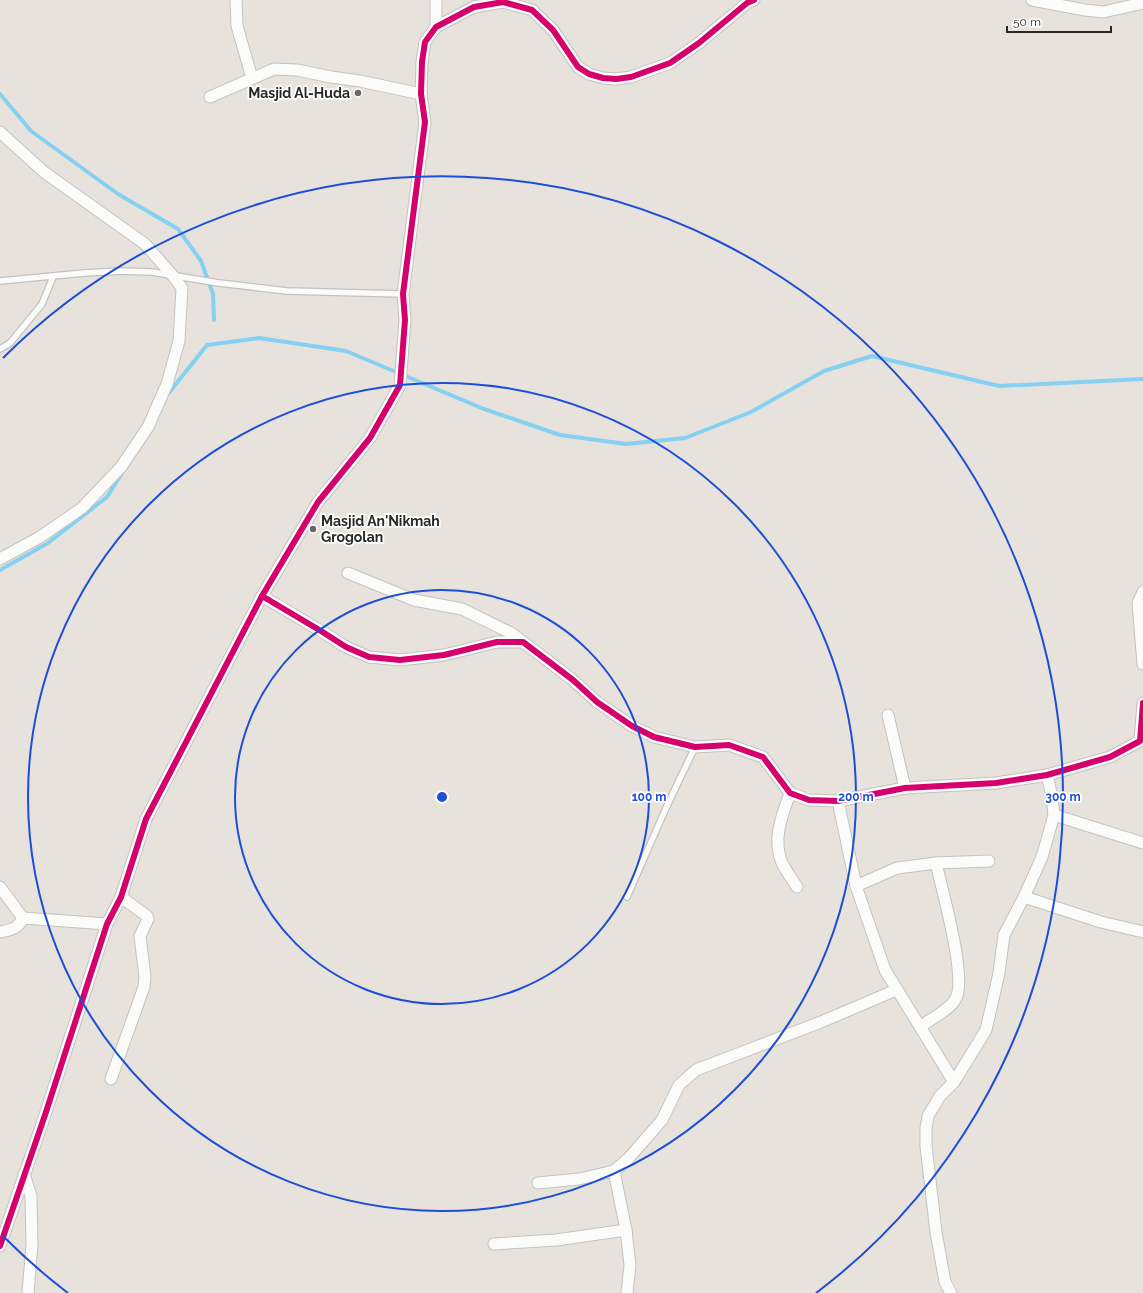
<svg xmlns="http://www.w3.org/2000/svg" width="1143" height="1293" font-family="Raleway,sans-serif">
  <rect width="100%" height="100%" fill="#e7e3dc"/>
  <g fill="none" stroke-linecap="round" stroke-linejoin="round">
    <g stroke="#86d0f2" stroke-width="4">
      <path d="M0,94l31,37 87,63 60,35 23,32 12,33 1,26"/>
      <path d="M168,394l39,-49 52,-7 87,13 138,58 76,26 66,9 59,-6 66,-26 73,-41 48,-15 127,30 144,-7"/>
      <path d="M0,570l48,-27 59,-46 15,-24"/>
    </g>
    <defs>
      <g id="lane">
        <path d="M0,281l84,-8 37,-2 31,1 67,11 68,8 116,3"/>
        <path d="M0,349l10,-6 32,-39 11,-27"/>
        <path d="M627,897l39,-89 29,-61"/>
      </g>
      <g id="street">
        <path d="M236,0l1,26 15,52"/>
        <path d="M1032,0l53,10 18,2 40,-9"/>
        <path d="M436,27v-27"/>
        <path d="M210,97l64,-28 23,1 34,7 29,4 61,13"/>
        <path d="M0,132l44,40 101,72 28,32 9,12 -3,53 -12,43 -19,43 -27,40 -39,41 -42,29 -40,22"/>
        <path d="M348,573l66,27 48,9 49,24 12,9"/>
        <path d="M1143,592l-5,11 5,61"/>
        <path d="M262,596l59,35 25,16 23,10 31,3 44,-5 53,-13h26l50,38 24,22 35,24 22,11 41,10 34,-2 34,12 27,36 19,7 29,1 67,-13 91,-5 51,-8 63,-18 30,-16 3,-38"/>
        <path d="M888,715l17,73"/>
        <path d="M790,793c-8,23 -18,46 -8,70 4,8 10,16 15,24"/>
        <path d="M838,801l18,85 29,84 69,112"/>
        <path d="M1054,815l89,28"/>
        <path d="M856,886l41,-18 39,-5 53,-2"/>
        <path d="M0,887l23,31 84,6"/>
        <path d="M1024,897l77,25 42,10"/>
        <path d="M0,932c11,-2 18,-3 23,-14"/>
        <path d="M921,1026c10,-7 30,-17 35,-28 11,-21 -14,-108 -20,-135"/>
        <path d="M111,1079l33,-92 1,-10 -5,-41 8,-17 -1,-3 -26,-19"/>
        <path d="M614,1171l12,59 4,35 -3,28"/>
        <path d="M24,1174l7,22 1,49 -4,48"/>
        <path d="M538,1183l41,-4 35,-8 14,-12 34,-39 17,-35 17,-15 125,-48 75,-32"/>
        <path d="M494,1244l62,-4 70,-10"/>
        <path d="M0,1246l45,-131 62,-191 14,-27 25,-78 116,-223 56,-94 52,-64 30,-53 5,-65 -2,-26 22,-172 -4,-28 1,-32 3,-20 11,-15 38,-20 29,-5 29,8 21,20 25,37 11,7 14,4 13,1 15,-2 39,-14 29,-20 48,-40 7,-3"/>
        <path d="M951,1293l-6,-11 -9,-50 -10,-86v-18l2,-12 12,-20 14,-14 32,-52 13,-57 5,-38 20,-38 18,-40 12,-42 -2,-18 -5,-22"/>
      </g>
    </defs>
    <use href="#lane" stroke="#c3c2c3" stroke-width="8"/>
    <use href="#street" stroke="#c3c2c3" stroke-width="13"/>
    <use href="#lane" stroke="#fbfbfa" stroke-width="5.5"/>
    <use href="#street" stroke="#fbfbfa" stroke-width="11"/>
    <defs>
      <g id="cycleway">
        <path d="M262,596l59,35 25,16 23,10 31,3 44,-5 53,-13h26l50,38 24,22 35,24 22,11 41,10 34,-2 34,12 27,36 19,7 29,1 67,-13 91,-5 51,-8 63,-18 30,-16 3,-38"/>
        <path d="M0,1246l45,-131 62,-191 14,-27 25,-78 116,-223 56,-94 52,-64 30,-53 5,-65 -2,-26 22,-172 -4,-28 1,-32 3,-20 11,-15 38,-20 29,-5 29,8 21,20 25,37 11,7 14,4 13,1 15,-2 39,-14 29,-20 48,-40 7,-3"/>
      </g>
    </defs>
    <use href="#cycleway" stroke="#fff" stroke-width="8"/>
    <use href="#cycleway" stroke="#d6006c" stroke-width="6"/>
  </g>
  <g fill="none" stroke="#1d4ed8" stroke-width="2">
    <circle cx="442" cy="797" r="207"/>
    <circle cx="442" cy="797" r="414"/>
    <path d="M68 1293A621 621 0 0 1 3 1236M3 358A621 621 0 1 1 816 1293"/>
  </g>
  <g fill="#6b6967" stroke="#fff" stroke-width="1.5">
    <circle cx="358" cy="93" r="4"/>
    <circle cx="313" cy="529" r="4"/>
  </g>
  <g text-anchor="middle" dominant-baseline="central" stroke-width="3.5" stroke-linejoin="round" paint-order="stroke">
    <g font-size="14" font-weight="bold" fill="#282828" stroke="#fff" text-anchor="end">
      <text x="350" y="93">Masjid Al-Huda</text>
      <text x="321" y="521" text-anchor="start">Masjid An'Nikmah<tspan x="321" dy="16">Grogolan</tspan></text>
    </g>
  </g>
  <circle cx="442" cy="797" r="6" fill="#1d4ed8" stroke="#fff" stroke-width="2"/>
  <g font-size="12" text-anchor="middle" font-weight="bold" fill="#1d4ed8" stroke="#fff" stroke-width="3.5" stroke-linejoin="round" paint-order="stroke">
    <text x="649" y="801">100 m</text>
    <text x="856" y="801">200 m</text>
    <text x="1063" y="801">300 m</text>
  </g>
  <path d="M1007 26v6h104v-6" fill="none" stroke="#282828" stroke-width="2"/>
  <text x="1013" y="26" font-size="12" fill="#282828" stroke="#ffffff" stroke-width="3" paint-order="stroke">50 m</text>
</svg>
